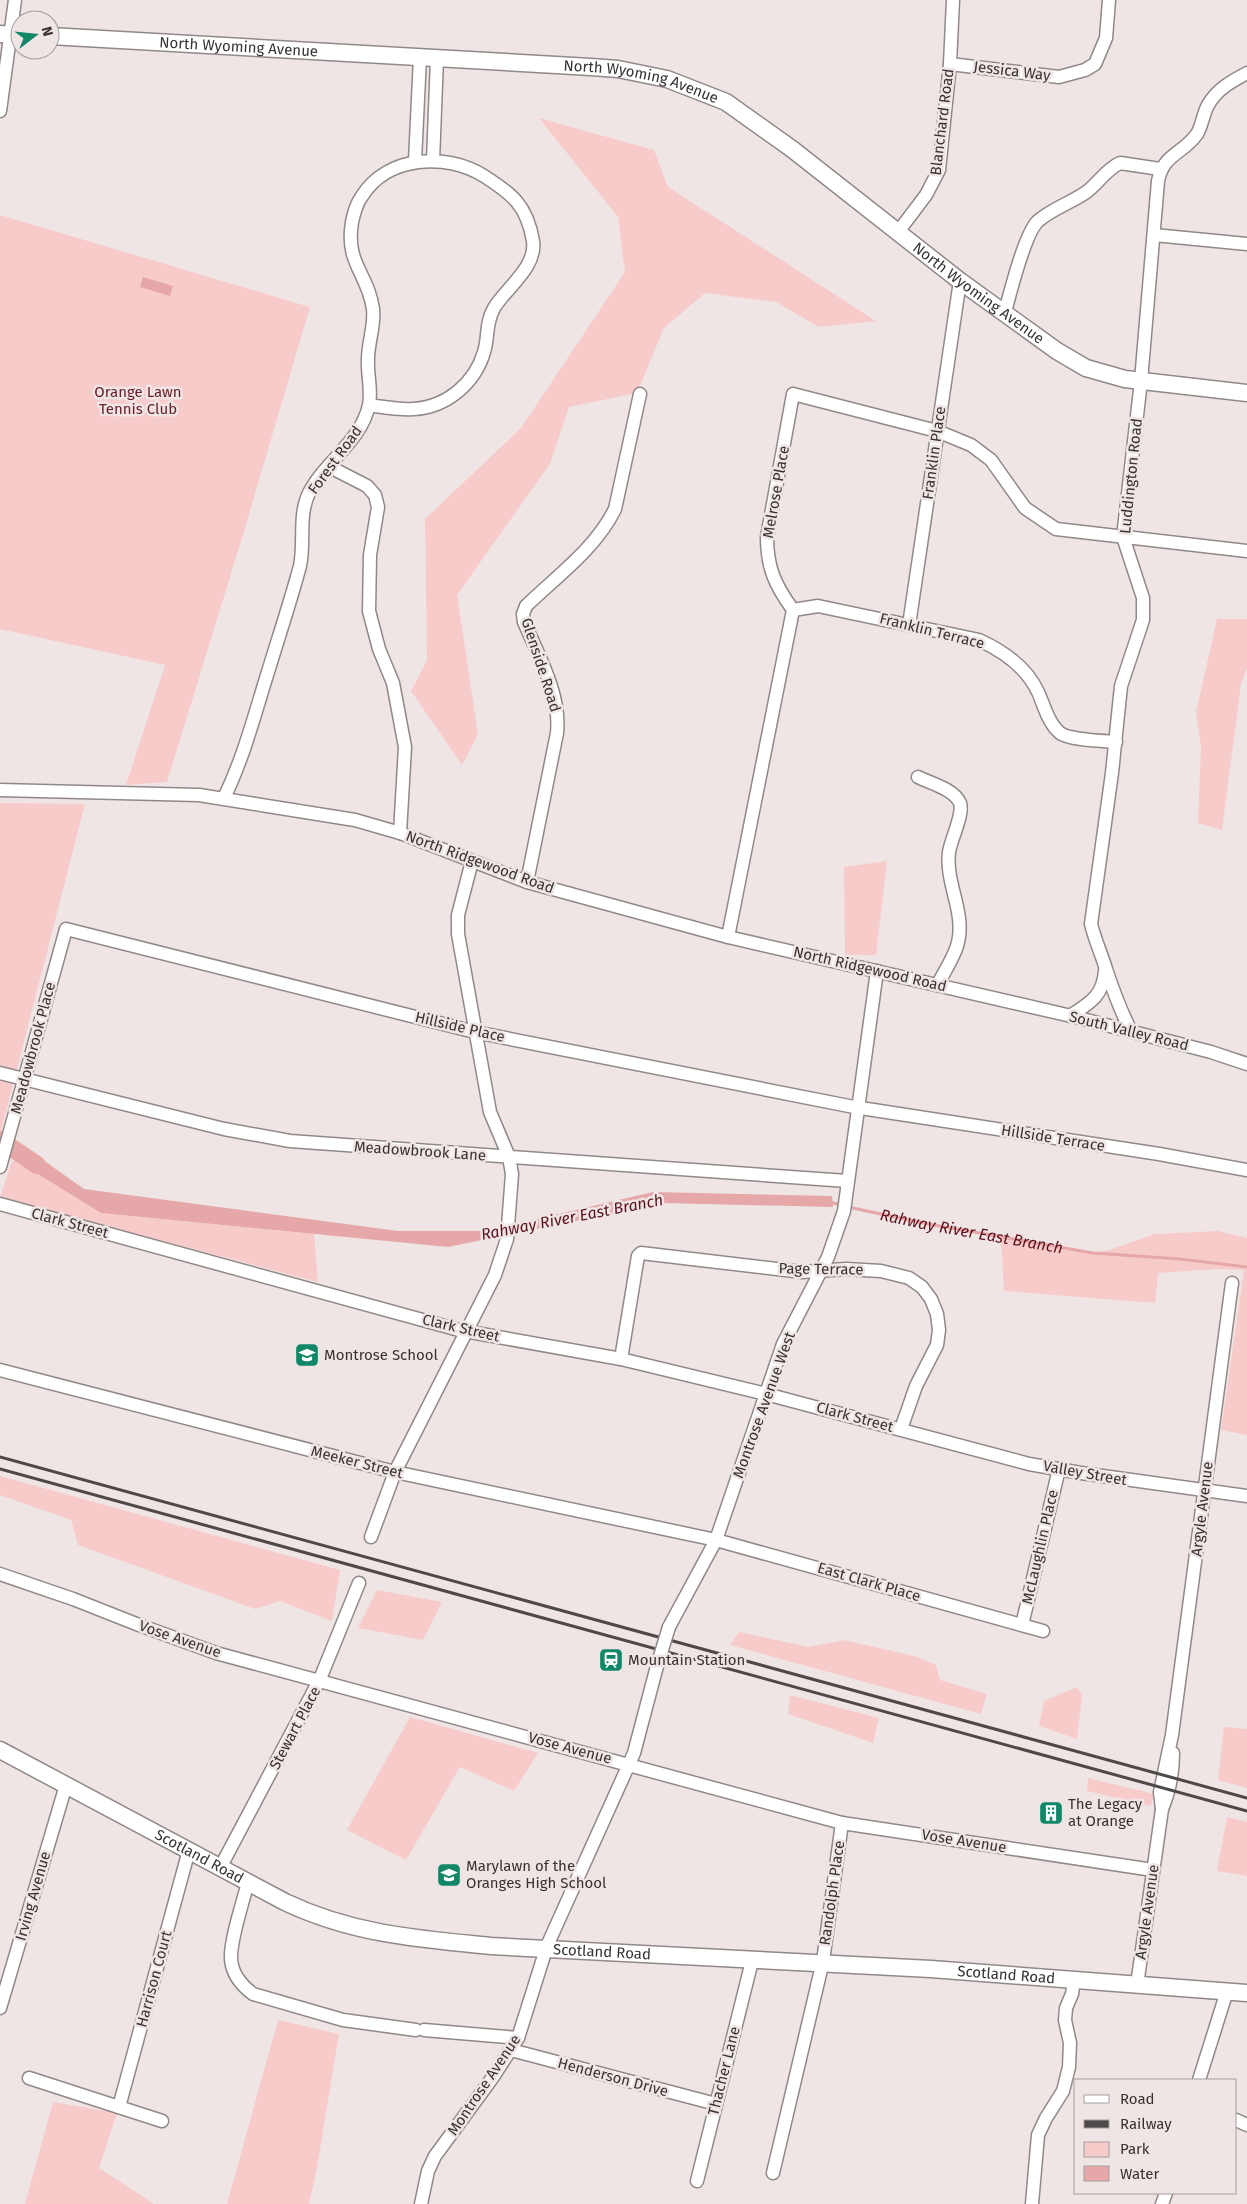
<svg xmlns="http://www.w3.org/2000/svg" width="1247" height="2204" font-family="'Fira Sans',sans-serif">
  <rect width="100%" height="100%" fill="#efe5e5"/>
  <g fill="#f8cbcb">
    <path d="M539,118l115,32 14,37 208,134 -57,6 -43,-25 -71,-9 -41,35 -27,65 -68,14 -19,57 -93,131 21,139 -16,31 -51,-74 16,-31 -2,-141 96,-91 104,-156 -7,-55z"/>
    <path d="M0,215l310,92 -68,231 -75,244 -41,3 39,-120 -165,-36z"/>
    <path d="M1217,619h30v49l-6,16 -19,146 -24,-7 3,-75 -5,-36z"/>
    <path d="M0,803l85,1 -85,331z"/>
    <path d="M887,861l-11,94h-31l-1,-88z"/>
    <path d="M15,1160l86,53 213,21 4,48 -318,-84 11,-35z"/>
    <path d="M1218,1231l29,7v197l-26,-5 23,-160 -28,-1 -58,4 -3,30 -151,-12 -3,-53 92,15 16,-3 46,-16z"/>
    <path d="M0,1476l340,94 -8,51 -52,-20 -25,8 -177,-64 -7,-25 -71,-25z"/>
    <path d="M377,1590l65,12 -19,38 -65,-12z"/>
    <path d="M739,1632l70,15 35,-7 74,17 18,8 4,15 47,14 -6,20 -251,-69z"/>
    <path d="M1077,1687l5,8 -5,44 -38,-13 5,-25z"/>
    <path d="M790,1695l89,23 -6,25 -85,-29z"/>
    <path d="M410,1717l128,36 -24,38 -54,-24 -54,93 -59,-30z"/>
    <path d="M1224,1727l23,2v59l-29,-8z"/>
    <path d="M1088,1778l66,16 -3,12 -64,-15z"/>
    <path d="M1227,1817l20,5v54l-30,-5z"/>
    <path d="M278,2020l61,14 -22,134 -8,36h-82z"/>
    <path d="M53,2102l64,11 -18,55 55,36h-129z"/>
  </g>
  <g fill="#e6a7a8">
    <path d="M143,277l30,9 -3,10 -30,-9z"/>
    <path d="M19,1143l65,46 314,42h88l167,-39 179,4 1,11 -170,-4 -215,44 -347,-34 -86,-53z"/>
  </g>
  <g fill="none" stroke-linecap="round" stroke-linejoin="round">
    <g stroke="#e6a7a8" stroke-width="3">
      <path d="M829,1202l13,3"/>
      <path id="s1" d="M848,1207l80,17 165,29 87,6 67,8"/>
    </g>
    <path stroke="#e6a7a8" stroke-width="18" d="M0,1140l37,25"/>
    <defs>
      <g id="minor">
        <path d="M950,64l109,13 26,-7 10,-6 11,-26 3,-38"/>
        <path d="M0,111l15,-111"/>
        <path d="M415,161l5,-104"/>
        <path d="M433,161l4,-103"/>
        <path d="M898,232l28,-37 13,-25 11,-106 3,-64"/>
        <path d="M1154,235l93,9"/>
        <path d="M1005,312c5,-19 20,-79 33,-91 14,-12 32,-18 47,-28 13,-9 20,-23 35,-30l40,6"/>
        <path d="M330,467l37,19 8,9 3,12 -8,48 -1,56 10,38 14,34 12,64 -5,86"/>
        <path d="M793,610l25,-4 161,34c24,11 48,28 59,52 6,13 10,31 22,41 9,7 43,8 56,9"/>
        <path d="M909,625l51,-344"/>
        <path d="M918,777c12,6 36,12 42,26 4,11 -9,36 -11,49 -4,32 18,62 8,94 -4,13 -13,26 -19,38"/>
        <path d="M0,790l199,5 156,25 45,13 127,49 201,55 339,78 144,37 36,12"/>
        <path d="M224,798c19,-39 30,-81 43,-123 11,-36 23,-72 33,-109 5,-23 -2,-51 9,-73 16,-32 52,-51 60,-88 3,-16 -2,-30 -1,-46 0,-17 7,-33 5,-50 -5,-36 -28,-45 -21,-87 2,-9 4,-18 10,-26 25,-40 84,-44 122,-20 28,18 43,29 49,65 4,26 -27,47 -39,67 -9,16 -5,28 -10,44 -9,31 -37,55 -70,57 -15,1 -31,-2 -45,-4"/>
        <path d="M527,882l30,-149c4,-38 -18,-76 -33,-111l-1,-8 3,-8c31,-30 70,-58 89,-97l25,-115"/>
        <path d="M728,937l65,-327c-18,-25 -26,-42 -26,-73l26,-143 144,37 34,14 20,15 34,48 31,21 191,22"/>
        <path d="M1070,1016c20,-13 33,-20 35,-45"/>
        <path d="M1131,1031c-11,-21 -18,-41 -25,-62 -5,-16 -11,-29 -15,-45l21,-151 9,-87 22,-66v-22l-20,-61 18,-156 17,-200c5,-27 25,-27 39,-47 5,-8 6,-20 11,-29 9,-16 24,-24 39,-32"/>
        <path d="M0,1073l224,56 66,12 557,40"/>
        <path d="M0,1167l66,-238 409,103 379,75 305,47 88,16"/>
        <path d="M0,1204l459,126 162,29 145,35 263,70 52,9 166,23"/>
        <path d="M621,1359l17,-103 3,-3 161,19 44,-3 35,2 28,7 13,9 9,12 6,15 2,16 -2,15 -21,41 -15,43"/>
        <path d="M0,1370l395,102 321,68 327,91"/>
        <path d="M371,1537l24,-65 100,-197 12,-36 5,-65 -3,-17 -19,-45 -32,-178v-19l14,-54"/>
        <path d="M0,1574l73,25 66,26 77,28 626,170 311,47"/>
        <path d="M1022,1625l37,-156"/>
        <path d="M669,1627l47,-87 67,-196 45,-87 16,-46 33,-240"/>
        <path d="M1162,1809c8,-19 11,-36 11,-56"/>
        <path d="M220,1868l100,-189 39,-96"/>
        <path d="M248,1882c-5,20 -18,58 -17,77 1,15 10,26 22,35l90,26 73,10"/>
        <path d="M1137,1985l25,-176 -2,-17 12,-57 60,-452"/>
        <path d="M0,2008l66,-223"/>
        <path d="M424,2030l94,8"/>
        <path d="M511,2050l205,54"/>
        <path d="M29,2078l133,43"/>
        <path d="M1199,2080l28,-89"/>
        <path d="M119,2107l70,-257"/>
        <path d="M1236,2120l11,5"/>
        <path d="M773,2173l50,-212 19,-138"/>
        <path d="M697,2181l55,-220"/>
        <path d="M421,2204l7,-33 7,-15 58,-79 25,-39 29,-92 87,-193 23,-87"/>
        <path d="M1032,2204l6,-69 8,-17 17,-27 6,-24 1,-24 -5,-23 1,-12 6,-14 2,-14"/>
        <path d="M1162,2204l4,-11"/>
      </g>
      <g id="major">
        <path d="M0,34l20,1"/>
        <path id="s2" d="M50,36l541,31 27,2 49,10 59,23 66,47 168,132 97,70 29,17 39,11 122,14"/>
        <path id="s3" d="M0,1750l285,152c67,32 133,37 206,44l440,23 316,24"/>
      </g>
    </defs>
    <use href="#minor" stroke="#918888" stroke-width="15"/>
    <use href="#major" stroke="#918888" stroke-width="19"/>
    <use href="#minor" stroke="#fff" stroke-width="12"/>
    <use href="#major" stroke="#fff" stroke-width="16"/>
    <g stroke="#4d4949" stroke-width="3">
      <path d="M0,1457l1247,341"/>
      <path d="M0,1469l1247,342"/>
    </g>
    <defs>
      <path id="minor-bridge" d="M657,1666l12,-39"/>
    </defs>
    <use href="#minor-bridge" stroke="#918888" stroke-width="15" stroke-linecap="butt"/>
    <use href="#minor-bridge" stroke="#fff" stroke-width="12"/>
  </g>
  <defs>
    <symbol id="school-square" viewBox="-11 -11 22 22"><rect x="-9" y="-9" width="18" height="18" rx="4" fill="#118768" stroke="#efe5e5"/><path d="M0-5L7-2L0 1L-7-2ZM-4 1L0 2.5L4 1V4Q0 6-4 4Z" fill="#fff"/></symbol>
    <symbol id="station-square" viewBox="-11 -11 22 22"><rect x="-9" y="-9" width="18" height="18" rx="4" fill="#118768" stroke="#efe5e5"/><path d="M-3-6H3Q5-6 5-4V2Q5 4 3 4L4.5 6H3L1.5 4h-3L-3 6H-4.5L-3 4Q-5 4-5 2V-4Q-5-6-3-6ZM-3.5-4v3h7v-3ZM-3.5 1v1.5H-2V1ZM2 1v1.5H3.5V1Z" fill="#fff"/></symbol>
    <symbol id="building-square" viewBox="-11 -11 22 22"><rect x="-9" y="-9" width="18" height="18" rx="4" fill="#118768" stroke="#efe5e5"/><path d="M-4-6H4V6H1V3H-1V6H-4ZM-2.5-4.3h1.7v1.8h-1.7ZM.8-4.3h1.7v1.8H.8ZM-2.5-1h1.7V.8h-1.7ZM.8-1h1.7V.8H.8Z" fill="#fff"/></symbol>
  </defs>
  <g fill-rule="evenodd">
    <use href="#school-square" x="293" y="1341" width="28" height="28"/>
    <use href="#station-square" x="597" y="1646" width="28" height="28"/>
    <use href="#building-square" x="1037" y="1799" width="28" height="28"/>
    <use href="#school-square" x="435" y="1861" width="28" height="28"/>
  </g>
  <g text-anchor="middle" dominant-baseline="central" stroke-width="5" stroke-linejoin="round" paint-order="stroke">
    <g font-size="15" fill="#373333" stroke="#efe5e5">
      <text stroke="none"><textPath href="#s2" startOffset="189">North Wyoming Avenue</textPath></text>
      <text transform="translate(1012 71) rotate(7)">Jessica Way</text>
      <text stroke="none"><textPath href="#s2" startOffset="594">North Wyoming Avenue</textPath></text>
      <text transform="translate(942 122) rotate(-83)">Blanchard Road</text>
      <text stroke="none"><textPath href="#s2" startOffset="999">North Wyoming Avenue</textPath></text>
      <text transform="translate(934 453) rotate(-82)">Franklin Place</text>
      <text transform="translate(335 460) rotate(-54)">Forest Road</text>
      <text transform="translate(1131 476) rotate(-84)">Luddington Road</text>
      <text transform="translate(776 492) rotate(-80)">Melrose Place</text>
      <text transform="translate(932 631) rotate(14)">Franklin Terrace</text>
      <text transform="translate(541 665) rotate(72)">Glenside Road</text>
      <text transform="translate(480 862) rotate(20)">North Ridgewood Road</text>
      <text transform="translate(870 969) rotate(13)">North Ridgewood Road</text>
      <text transform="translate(460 1027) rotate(13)">Hillside Place</text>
      <text transform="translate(1129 1031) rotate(14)">South Valley Road</text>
      <text transform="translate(33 1048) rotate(-75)">Meadowbrook Place</text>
      <text transform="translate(1053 1138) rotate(9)">Hillside Terrace</text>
      <text transform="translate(420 1151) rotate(4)">Meadowbrook Lane</text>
      <text transform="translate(70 1223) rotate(15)">Clark Street</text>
      <text transform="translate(821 1269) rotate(1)">Page Terrace</text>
      <text transform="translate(461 1328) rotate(13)">Clark Street</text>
      <text transform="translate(764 1405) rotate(-70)">Montrose Avenue West</text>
      <text transform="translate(855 1417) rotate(15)">Clark Street</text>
      <text transform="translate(357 1462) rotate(14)">Meeker Street</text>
      <text transform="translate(1085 1473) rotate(10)">Valley Street</text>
      <text transform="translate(1202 1509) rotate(-83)">Argyle Avenue</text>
      <text transform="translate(1040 1547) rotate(-77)">McLaughlin Place</text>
      <text transform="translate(869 1582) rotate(16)">East Clark Place</text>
      <text transform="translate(180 1639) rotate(19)">Vose Avenue</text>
      <text transform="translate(295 1728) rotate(-62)">Stewart Place</text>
      <text transform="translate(570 1748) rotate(15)">Vose Avenue</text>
      <text transform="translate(964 1841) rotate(9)">Vose Avenue</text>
      <text stroke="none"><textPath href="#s3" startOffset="226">Scotland Road</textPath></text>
      <text transform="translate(832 1893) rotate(-82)">Randolph Place</text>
      <text transform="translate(33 1896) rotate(-74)">Irving Avenue</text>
      <text transform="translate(1147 1912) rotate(-82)">Argyle Avenue</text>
      <text stroke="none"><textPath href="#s3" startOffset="646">Scotland Road</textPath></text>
      <text stroke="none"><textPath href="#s3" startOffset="1051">Scotland Road</textPath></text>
      <text transform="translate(154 1979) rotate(-75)">Harrison Court</text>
      <text transform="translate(724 2071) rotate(-76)">Thacher Lane</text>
      <text transform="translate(613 2077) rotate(15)">Henderson Drive</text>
      <text transform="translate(484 2085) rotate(-56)">Montrose Avenue</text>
    </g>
    <g font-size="15" fill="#6a2128" stroke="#efe5e5">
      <text x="138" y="392">Orange Lawn<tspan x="138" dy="17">Tennis Club</tspan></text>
    </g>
    <g font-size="15" fill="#373333" stroke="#efe5e5" text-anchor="start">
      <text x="324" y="1355">Montrose School</text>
      <text x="628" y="1660">Mountain Station</text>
      <text x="1068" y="1804">The Legacy<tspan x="1068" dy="17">at Orange</tspan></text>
      <text x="466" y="1866">Marylawn of the<tspan x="466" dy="17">Oranges High School</tspan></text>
    </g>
    <g font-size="16" font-style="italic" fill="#5b121c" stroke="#efe5e5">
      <text transform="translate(572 1217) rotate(-11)">Rahway River East Branch</text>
      <text stroke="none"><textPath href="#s1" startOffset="126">Rahway River East Branch</textPath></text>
    </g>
  </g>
  <rect x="1074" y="2079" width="162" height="115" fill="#efe5e5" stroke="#a59e9e"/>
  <rect x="1084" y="2095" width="25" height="8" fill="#ffffff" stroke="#a59e9e"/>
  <text x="1120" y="2104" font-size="15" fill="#373333">Road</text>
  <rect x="1084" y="2120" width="25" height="8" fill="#4d4949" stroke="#a59e9e"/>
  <text x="1120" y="2129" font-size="15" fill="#373333">Railway</text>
  <rect x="1084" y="2142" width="25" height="15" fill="#f8cbcb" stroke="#a59e9e"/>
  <text x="1120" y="2154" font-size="15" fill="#373333">Park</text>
  <rect x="1084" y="2166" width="25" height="15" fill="#e6a7a8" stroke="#a59e9e"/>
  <text x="1120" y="2179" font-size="15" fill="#373333">Water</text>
  <g transform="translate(35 35) rotate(74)"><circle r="24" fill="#efe5e5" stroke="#a59e9e"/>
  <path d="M0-4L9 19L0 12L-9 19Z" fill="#118768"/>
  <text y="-8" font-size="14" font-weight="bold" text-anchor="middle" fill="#373333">N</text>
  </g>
</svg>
